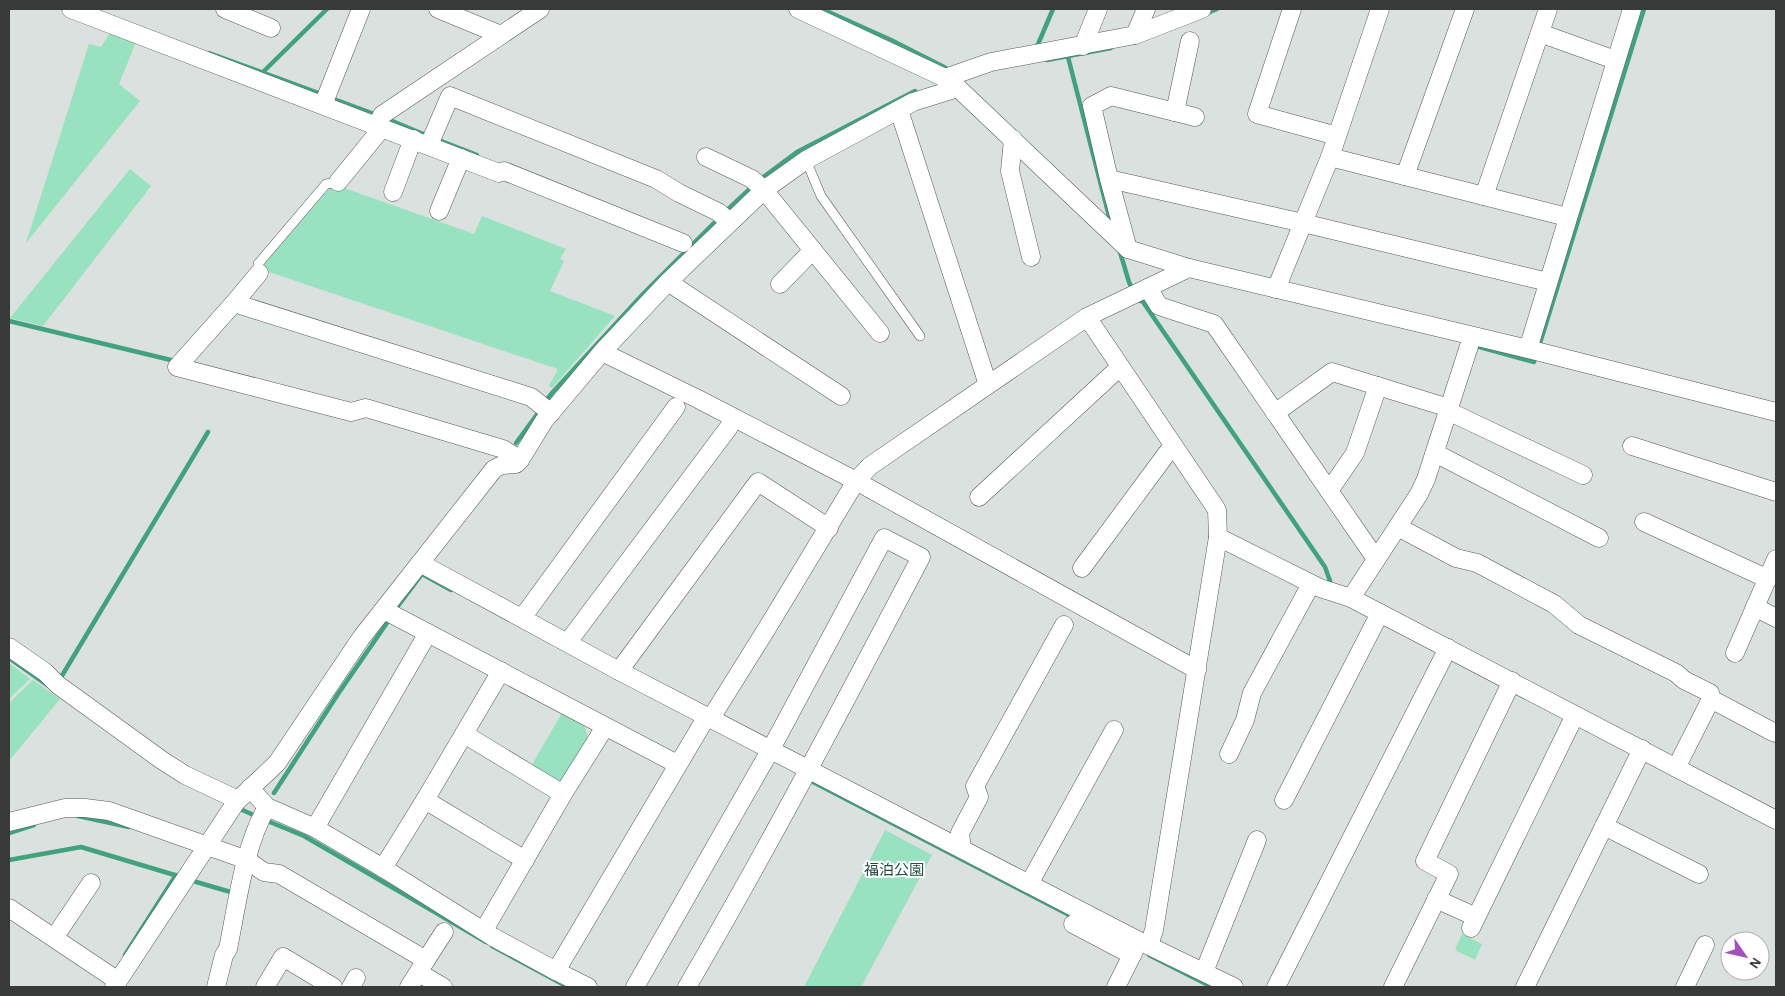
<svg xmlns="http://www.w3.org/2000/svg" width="1785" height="996" font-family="'Alegreya Sans','Noto Sans JP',sans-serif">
  <rect width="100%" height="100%" fill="#dae1de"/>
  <g fill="#98e2c1">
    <path d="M110,33l26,9 -17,42 21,17 -114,142 63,-199 12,3z"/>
    <path d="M130,169l21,17 -108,140 -33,-8z"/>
    <path d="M333,184l141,50 8,-18 84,33 -6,10 4,2 -14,30 65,25 -63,72 -3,-2 9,-17 -298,-100z"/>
    <path d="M9,663l21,16 -21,20z"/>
    <path d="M33,680l27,19 -51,62v-58z"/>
    <path d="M562,713l22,12 4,13 -26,44 -6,2 -26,-16z"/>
    <path d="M885,830l47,25 -71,132h-57z"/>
    <path d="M1462,934l20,10 -7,16 -20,-10z"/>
  </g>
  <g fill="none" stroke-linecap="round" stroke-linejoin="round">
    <g stroke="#41a27d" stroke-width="4.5">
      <path d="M822,9l69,31 55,28"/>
      <path d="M1205,14l12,-5"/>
      <path d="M1036,49l17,-40"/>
      <path d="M209,53l115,42"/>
      <path d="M1068,57l43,167"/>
      <path d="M1047,60l64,-12"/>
      <path d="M263,72l64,-63"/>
      <path d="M331,98l46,17"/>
      <path d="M385,118l43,18"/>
      <path d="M436,139l41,16"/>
      <path d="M758,181l39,-29 118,-61"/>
      <path d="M725,212l28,-26"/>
      <path d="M1120,252l9,30 4,9"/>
      <path d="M1137,297l1,3 5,2 182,265 5,14v5"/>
      <path d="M9,321l166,40"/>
      <path d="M1540,343l104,-334"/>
      <path d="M1475,348l1,-2 58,16 1,-4"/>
      <path d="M545,402l7,-9 91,-99 77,-77"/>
      <path d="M516,443l25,-34"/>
      <path d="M395,610l27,-36 29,16"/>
      <path d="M9,658l38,27"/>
      <path d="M60,679l148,-247"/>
      <path d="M813,782l262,136"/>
      <path d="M274,793l64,-99 53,-77"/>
      <path d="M238,808l20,9"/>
      <path d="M78,816l51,11"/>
      <path d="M265,820l39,16 182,106"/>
      <path d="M9,833l25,-8"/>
      <path d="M9,860l72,-13 97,29"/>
      <path d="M193,881l41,12"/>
      <path d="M492,946l76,41"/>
      <path d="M125,955l51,-80"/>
      <path d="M1149,955l63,32"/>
    </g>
    <defs>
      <g id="service">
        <path d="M806,160l15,36 99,140"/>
        <path d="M259,273l-1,-9 68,-80 12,-2"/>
      </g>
      <g id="minor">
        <path d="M71,9l428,164 5,-2 179,72"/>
        <path d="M225,9l46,19"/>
        <path d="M438,9l63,26"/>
        <path d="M798,9l147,69 13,10 170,161 61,19 339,81 248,63"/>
        <path d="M1292,9l-35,105 80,22"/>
        <path d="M1540,33l75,27"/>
        <path d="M1135,35l11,-26"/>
        <path d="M1083,46l15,-37"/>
        <path d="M945,78l46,-16 144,-27 67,-26"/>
        <path d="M323,105l38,-96"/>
        <path d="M899,110l89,275"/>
        <path d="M1175,112l15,-71"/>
        <path d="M377,125l5,-10 158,-106"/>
        <path d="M1013,139l-3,32 21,86"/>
        <path d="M429,145l21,-49 206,83 23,14 39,19 12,10"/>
        <path d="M706,157l46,22 12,11 116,143"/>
        <path d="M1330,157l237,60"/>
        <path d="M1405,176l60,-167"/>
        <path d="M1109,179l194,44 245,59"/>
        <path d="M338,182l44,-54"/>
        <path d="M393,192l20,-53"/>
        <path d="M1484,196l64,-187"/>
        <path d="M439,211l22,-53"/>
        <path d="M1128,249l-19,-70 -17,-73 19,-10 84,21"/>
        <path d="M668,282l173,114"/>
        <path d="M780,284l33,-34"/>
        <path d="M1148,288l11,18 55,18 162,235"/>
        <path d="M1276,289l54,-132 50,-148"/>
        <path d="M234,303l25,-30"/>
        <path d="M1087,317l130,193 1,27 -64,393 -5,15"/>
        <path d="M1528,349l104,-340"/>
        <path d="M602,352l96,47 158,82 341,189"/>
        <path d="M1448,411l135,64"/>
        <path d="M1275,413l57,-41 117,36"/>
        <path d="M1632,446l144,46"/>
        <path d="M1435,453l164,85"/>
        <path d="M520,460l-17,-11 -137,-41 -15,4 -174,-45 57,-64 297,94 20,16"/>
        <path d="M1329,491l26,-38 23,-67"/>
        <path d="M979,497l141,-130"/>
        <path d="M1644,522l124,57"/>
        <path d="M1398,527l58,31 21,5 77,41 25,21 97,48 8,7 26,13 1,6 62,33 3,1"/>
        <path d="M1218,537l102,51 31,10 425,222"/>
        <path d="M420,563l199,108 410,213 110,57 95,46"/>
        <path d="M1082,568l91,-123"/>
        <path d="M1351,598l68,-104 7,-15 46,-142"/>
        <path d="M1755,607l21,11"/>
        <path d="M384,610l293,154"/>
        <path d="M522,618l154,-211"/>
        <path d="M568,642l161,-215"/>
        <path d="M9,647l36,25 13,13 105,76 22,14 53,25"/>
        <path d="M1735,653l41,-94"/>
        <path d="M619,671l139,-189 71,46"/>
        <path d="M711,718l58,-93 87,-144 14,-15 217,-149 102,-49"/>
        <path d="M464,734l99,60"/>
        <path d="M1229,754l16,-34 7,-27 59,-109"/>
        <path d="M1676,768l35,-69"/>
        <path d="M250,788l17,19 48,21 68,40 110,69 63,34 151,-255"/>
        <path d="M425,800l100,60"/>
        <path d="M1284,800l96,-187"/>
        <path d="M9,822l56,-14h20l24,3 138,49 17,12 15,2 147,86 -17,27"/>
        <path d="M1604,826l95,48"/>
        <path d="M315,828l113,-195"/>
        <path d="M962,849l-2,-16 19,-36 -4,-11 89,-161"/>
        <path d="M383,868l42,-68 76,-129"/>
        <path d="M1029,884l85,-154"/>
        <path d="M1436,899l40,18"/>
        <path d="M9,908l109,73"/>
        <path d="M1073,924l59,31"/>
        <path d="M1471,928l104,-213"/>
        <path d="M484,930l79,-136 42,-67"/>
        <path d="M54,938l37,-55"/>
        <path d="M426,960l18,-28"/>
        <path d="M556,971l32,16"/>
        <path d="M1204,972l53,-132"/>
        <path d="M419,973l24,14"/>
        <path d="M114,987l122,-185 41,-39 84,-125 133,-169 8,-4 14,-1 4,-4 24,-39 58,-69 66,-70 96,-92 42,-30 107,-58 45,-14"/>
        <path d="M216,987l8,-32 4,-6c9,-44 16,-103 39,-142"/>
        <path d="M265,987l18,-30 50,30"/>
        <path d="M351,987l5,-9"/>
        <path d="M635,987l136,-238 113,-211 37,19c-76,145 -152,289 -234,430"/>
        <path d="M1116,987l21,-42"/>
        <path d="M1276,987l172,-339"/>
        <path d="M1393,987l56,-113 -24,-13 87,-180"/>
        <path d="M1525,987l117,-238"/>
        <path d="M1685,987l20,-42"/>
      </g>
    </defs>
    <use href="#service" stroke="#535956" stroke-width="10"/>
    <use href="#minor" stroke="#535956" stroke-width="19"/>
    <use href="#service" stroke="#fff" stroke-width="9"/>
    <use href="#minor" stroke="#fff" stroke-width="18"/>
  </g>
  <g text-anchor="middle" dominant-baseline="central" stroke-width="4" stroke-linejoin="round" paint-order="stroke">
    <g font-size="15" fill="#234c3b" stroke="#fff">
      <text x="894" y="870">福泊公園</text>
    </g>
  </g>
  <rect width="1785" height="996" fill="none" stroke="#383a39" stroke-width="20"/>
  <g transform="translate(1745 956) rotate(124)"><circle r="24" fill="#ffffff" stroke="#afb0b0"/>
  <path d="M0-4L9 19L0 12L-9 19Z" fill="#a251c1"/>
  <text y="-8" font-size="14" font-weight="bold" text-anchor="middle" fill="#383a39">N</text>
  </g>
</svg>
